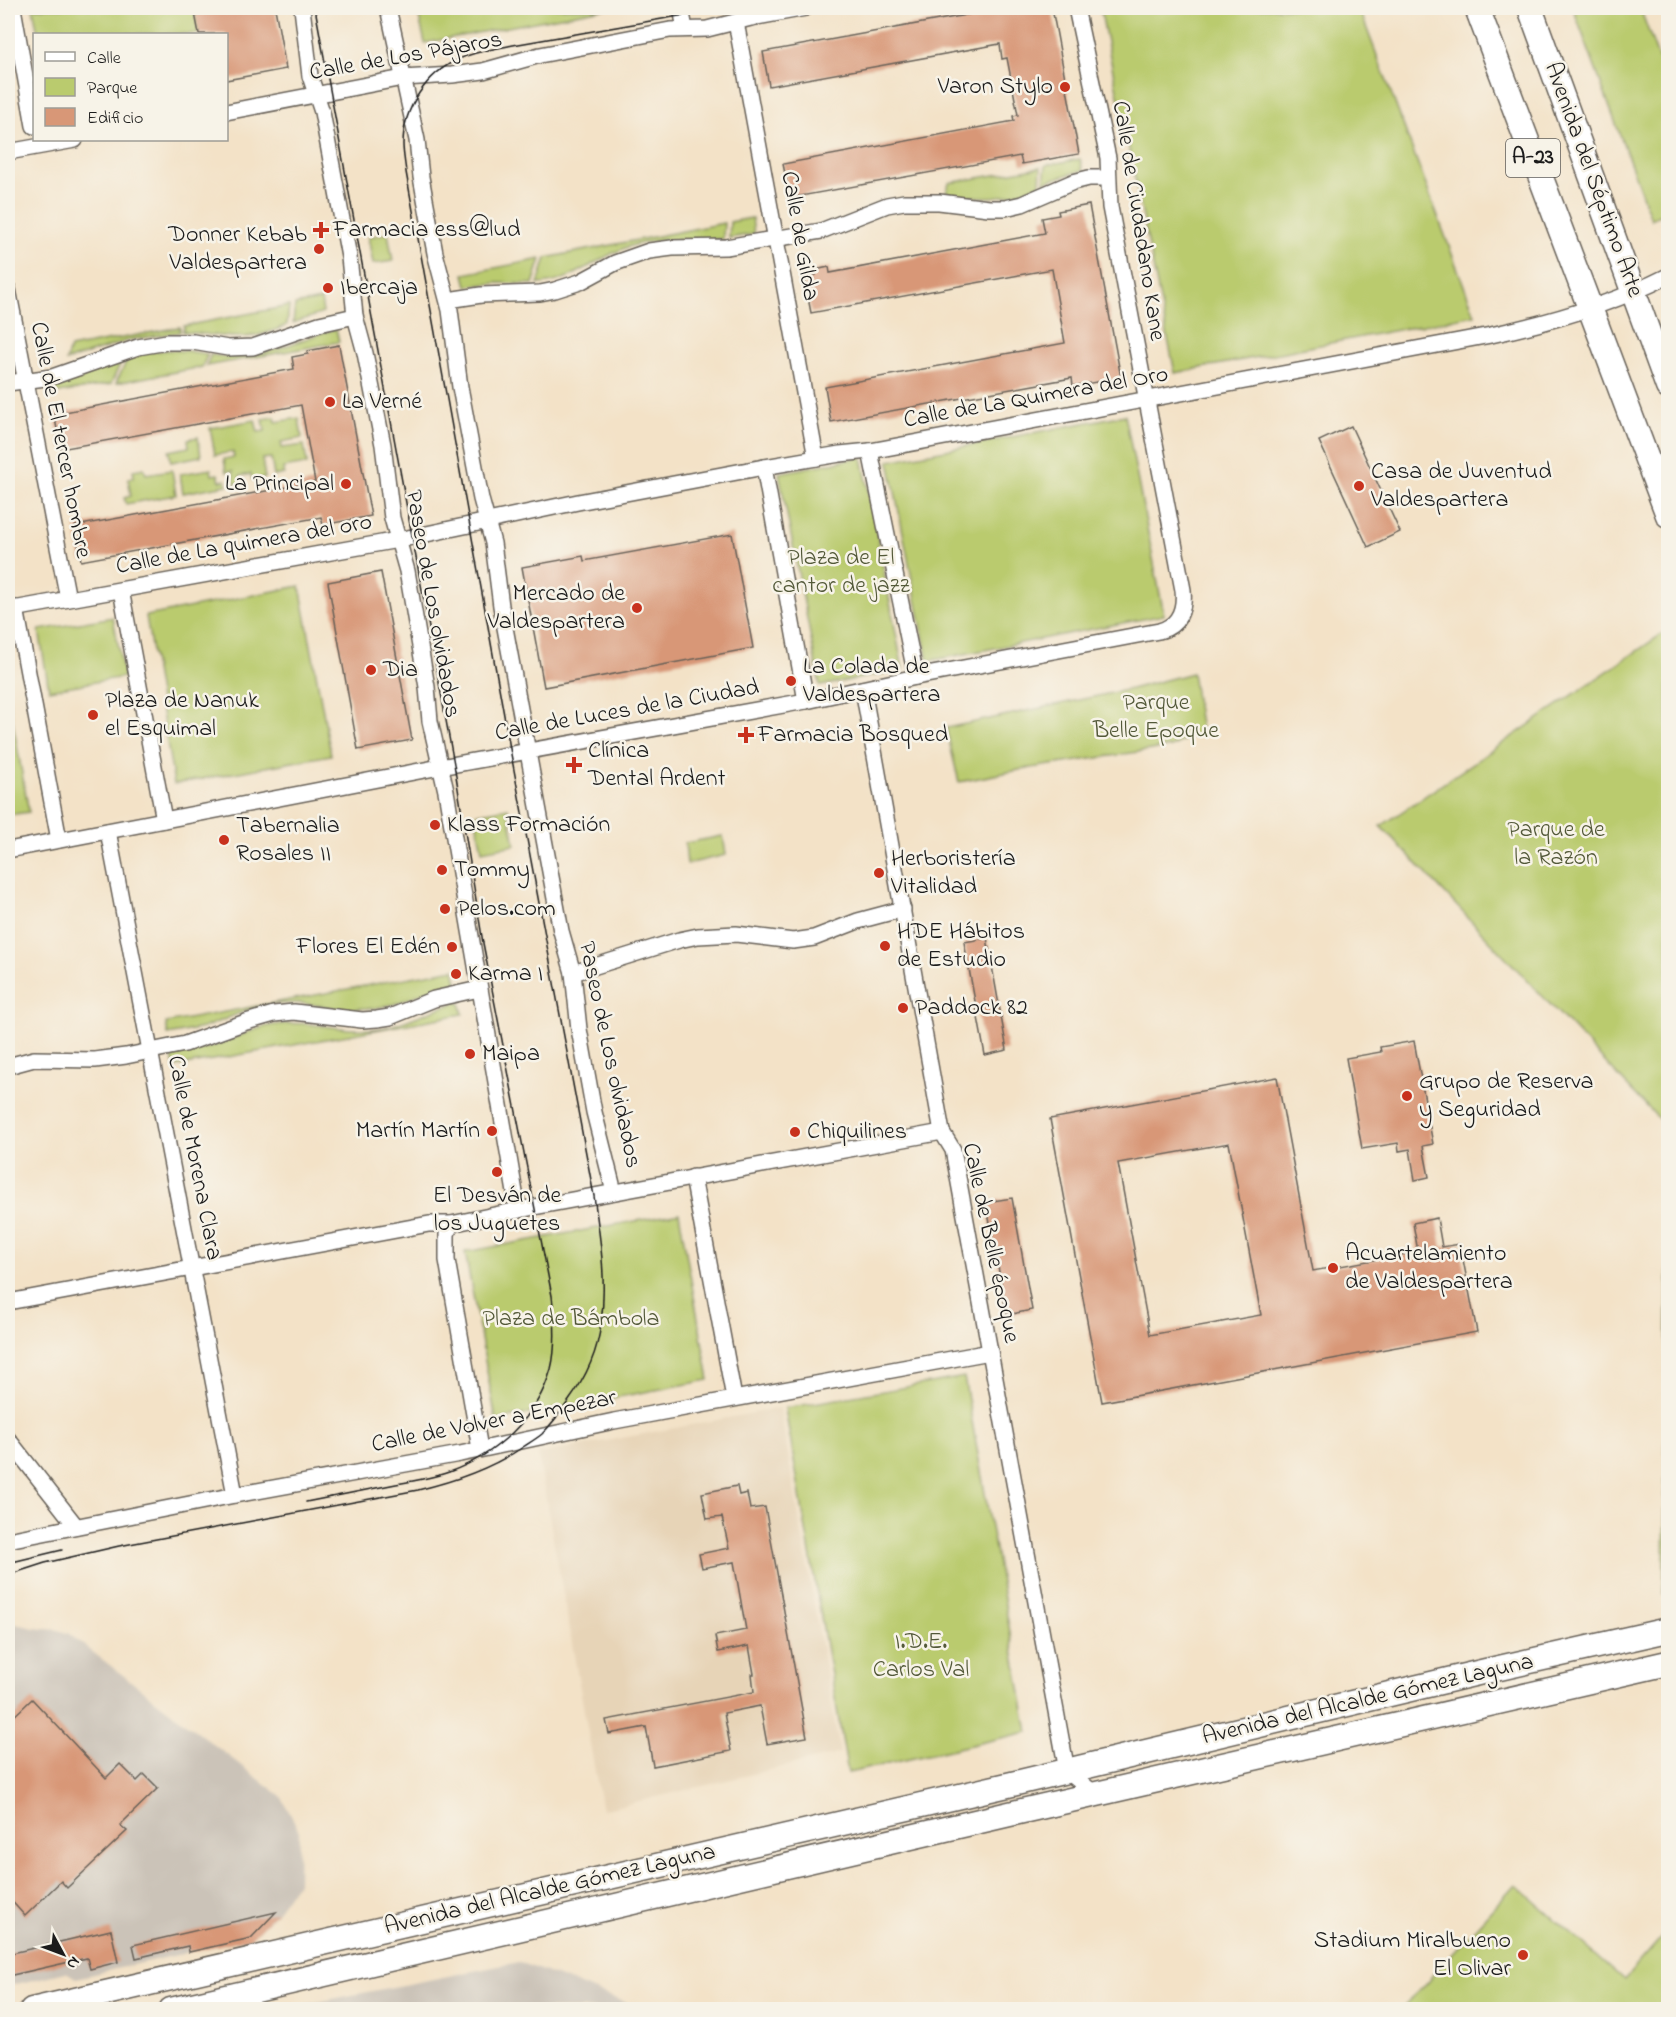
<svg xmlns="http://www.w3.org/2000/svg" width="1676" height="2017" font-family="'Indie Flower',sans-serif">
  <rect width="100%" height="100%" fill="#f7f3e8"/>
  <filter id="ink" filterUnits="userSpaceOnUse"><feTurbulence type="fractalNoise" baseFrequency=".0167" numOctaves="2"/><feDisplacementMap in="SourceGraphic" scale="12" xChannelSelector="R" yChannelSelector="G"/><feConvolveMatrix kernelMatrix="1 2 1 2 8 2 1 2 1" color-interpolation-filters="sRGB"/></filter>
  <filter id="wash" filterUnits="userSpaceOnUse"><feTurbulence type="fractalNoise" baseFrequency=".008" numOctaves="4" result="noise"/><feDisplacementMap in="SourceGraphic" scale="24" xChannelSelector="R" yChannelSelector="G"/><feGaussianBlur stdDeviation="1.35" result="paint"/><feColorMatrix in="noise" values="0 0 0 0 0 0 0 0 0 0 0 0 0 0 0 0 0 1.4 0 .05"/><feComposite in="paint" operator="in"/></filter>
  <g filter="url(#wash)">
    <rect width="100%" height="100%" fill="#f3e2c7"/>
    <path fill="#e7d4b7" d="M780,1408l60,345 -238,57 -64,-356z"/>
    <g fill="#cbc3b8">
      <path d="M8,1622l26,6 24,2 11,4 212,162 18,35 -1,51 -24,33 -23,23 -175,40 -10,-6 -58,14z"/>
      <path d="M519,1962l124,47h-361z"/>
    </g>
    <g fill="#bacb6e" stroke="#6b7445" stroke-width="1.5">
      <path d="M33,8h161l5,26h-161z"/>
      <path d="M417,8h190l-182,35z"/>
      <path d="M1100,8h259l116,307 -300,58z"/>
      <path d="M1573,8h67l28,76v127l-17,8z"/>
      <path d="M1080,159l3,11 -39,12 2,-17z"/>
      <path d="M1041,167l-1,17c-32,16 -60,15 -94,9l3,-10z"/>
      <path d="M752,218l2,16 -25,4 1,-16z"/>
      <path d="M724,223l-1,16c-32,2 -61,-2 -92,7 -32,9 -59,38 -93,38l8,-26z"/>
      <path d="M388,233l5,28 -20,3 -5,-27z"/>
      <path d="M541,259l-8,25 -35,-1 -31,3 -3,-12z"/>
      <path d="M321,300l2,13 -30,10 2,-18z"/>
      <path d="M289,306l-2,19c-42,20 -61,10 -104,7l1,-6z"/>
      <path d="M180,327v5l-50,8 -64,21 4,-13z"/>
      <path d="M336,329l3,13 -133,24 5,-11c51,8 79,-14 125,-26z"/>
      <path d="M167,350l21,1 20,3 -6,13 -86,16 12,-25 15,-5z"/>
      <path d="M122,360l-11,24 -57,10 -2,-12 34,-7z"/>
      <path d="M1125,415l39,200 -236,46 -39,-200z"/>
      <path d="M275,417l1,5 23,-4 3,20 -21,4 1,6 22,-3 3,19 -24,4 1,6 -10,2 -3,-18 -9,1 3,19 -13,2 -1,-6 -11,2v7l-5,1 -2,-13 -7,1 -2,-13 10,-2 -1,-5 -18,3 -5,-27 45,-8 3,12 7,-1 -2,-12z"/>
      <path d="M198,437l3,19 -30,6 -2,-11 20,-4 -1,-8z"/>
      <path d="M862,457l41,213 -83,16 -41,-213z"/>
      <path d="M144,468l2,6 26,-4 4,25 -50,9 -2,-6 7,-2 -3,-18 6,-1 -1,-7z"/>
      <path d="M211,469l1,6 6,-1 2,7 6,-1 1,5 -44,8 -3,-19z"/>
      <path d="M300,586l31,169 -157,29 -28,-168z"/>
      <path d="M113,617l11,60 -75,13 -10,-60z"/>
      <path d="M1665,632l3,9v505l-1,-17 -9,-11 -277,-292z"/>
      <path d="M1192,673l9,58 -30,16 -147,22 -65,13 -13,-54 185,-39z"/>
      <path d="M8,696l21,116 -21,3z"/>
      <path d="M508,808l7,37 -33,6 -7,-37z"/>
      <path d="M723,836l3,19 -39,9 -2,-21z"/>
      <path d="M454,969l3,13 -23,6 -39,16 -20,4 -32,1 -42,-6 -29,1 -27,7 -42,17 -35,7 -2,-12z"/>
      <path d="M460,1002l3,12 -289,53 -2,-12c15,-3 30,-5 45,-10 19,-7 36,-17 56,-20 34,-6 66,7 100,4 31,-3 57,-21 87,-27z"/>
      <path d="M679,1213l30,167 -213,40 -31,-168z"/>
      <path d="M1668,1234v358l-5,2 1,-18z"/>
      <path d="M964,1377l64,355 -180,41 -63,-365z"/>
      <path d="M1515,1884l109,96 44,-50v79h-266z"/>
    </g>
    <g id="blocks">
      <g fill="#d89777" fill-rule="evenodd">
        <path d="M194,8h81l11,61 -60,11v-46h-27z"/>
        <path d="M993,8h59l27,146 -57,10 -2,-8 -230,42 -7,-34 231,-43 -1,-5 5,-1 -11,-57 -5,1 -2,-15 -231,42 -6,-34 230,-42z"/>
        <path d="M1089,205l32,173 -48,8 -1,-8 -241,44 -6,-35 240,-44 -13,-74 -241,44 -7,-36 12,-2 -1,-5 14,-3 1,6 215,-40 -3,-15 17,-3 -1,-4z"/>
        <path d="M339,345l32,171 -48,9 -2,-8 -240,44 -6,-35 240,-44 -14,-77 -240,44 -7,-35 240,-45 -2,-12 16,-3 -1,-3z"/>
        <path d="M1351,426l49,106 -32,15 -49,-106z"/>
        <path d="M732,534l21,114 -209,39 -22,-120 61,-11 1,5z"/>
        <path d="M381,572l31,168 -54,10 -30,-168z"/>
        <path d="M987,938l20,112 -22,5 -21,-113z"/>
        <path d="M1414,1041l19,103 -10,2 6,31 -14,3 -5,-31 -11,2 -1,-8 -36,6 -16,-91 35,-6 -1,-5z"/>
        <path d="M1277,1077l36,194 105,-19 -5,-29 24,-5 5,29 18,-3 17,88 -375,70 -52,-283zM1229,1143l32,172 -111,20 -32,-172z"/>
        <path d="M1012,1198l20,112 -25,5 -21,-113z"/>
        <path d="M737,1486l2,9 8,-2 3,16 15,-2 42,230 -40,7 -7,-38 -36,7 7,38 -78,15 -7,-39 -37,7 -3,-14 148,-28 -2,-18h2l-5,-28 -31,6 -3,-16 31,-6 -12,-68 -32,6 -3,-14 30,-6 -7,-31 -15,2 -5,-26z"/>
        <path d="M32,1699l74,79 14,-14 17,17 7,-7 14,14 -38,37 7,6 -60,57 -6,-7 -36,35 -17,-19v-175z"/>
        <path d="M276,1912l-25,26 -62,14 -1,-6 -52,12 -3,-13z"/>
        <path d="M111,1930l7,32 -28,7 -3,-11 -79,18v-22z"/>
      </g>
    </g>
  </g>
  <g filter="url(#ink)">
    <use href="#blocks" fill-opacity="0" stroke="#676158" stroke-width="1.5"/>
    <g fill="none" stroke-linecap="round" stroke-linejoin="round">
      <defs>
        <g id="minor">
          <path d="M13,8l21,118"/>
          <path d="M302,8l8,68 12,36 27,145 6,59 10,37 18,92 9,73 15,53 20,116 3,34 16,70 72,419"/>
          <path d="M388,8l29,132 4,37 14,76 15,57 10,77 21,112 12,44 8,63 60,325 12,42 6,56 15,83 20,80"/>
          <path d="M681,8l4,21"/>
          <path d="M736,22l80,436"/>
          <path d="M226,112l177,-34 49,-3 31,-4 57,-16 130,-25 37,-1 44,-11 55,-10"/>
          <path d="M8,152l67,-12"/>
          <path d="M8,289l60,310"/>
          <path d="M448,300l33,-5 59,-2 15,-3 25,-8 35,-19 34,-12 23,-3 54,-1 95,-16 66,-26 17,-3h35l50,6h16l17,-4 51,-22 16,-4h19"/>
          <path d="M8,383l44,-6 86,-30 29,-5h26l35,6 25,-1 66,-23 36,-8"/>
          <path d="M870,451l46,226"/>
          <path d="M764,467l42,234"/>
          <path d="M121,590l43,230"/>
          <path d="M16,608l43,232"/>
          <path d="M8,610l390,-70 180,-38 186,-35 76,-13 30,-3 621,-116c60,-13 122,-31 177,-59"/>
          <path d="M863,689l79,443 11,18 114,621 28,23"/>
          <path d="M108,831l127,664"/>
          <path d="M8,850l432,-83 366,-66 110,-24 243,-46c20,-5 26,-22 24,-41l-73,-383 -2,-49 -32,-150"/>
          <path d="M573,973l106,-33 19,-4 38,-2 57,7 21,-3 44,-17 45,-12"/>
          <path d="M8,1066l26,-7 61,1 31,-4 59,-12 61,-22 28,-8 20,-2 68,8 15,-1 13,-2 44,-18 45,-10"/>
          <path d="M693,1177l41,221"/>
          <path d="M451,1224l-4,10v26l33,189"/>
          <path d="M8,1302l421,-78h22l83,-17 408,-75"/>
          <path d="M8,1439l68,87"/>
          <path d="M8,1540l227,-45 225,-41 154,-33 376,-69"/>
        </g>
        <g id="primary">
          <path d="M1477,8l191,507"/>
          <path d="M1530,8l138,379"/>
          <path d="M32,2010l980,-226 474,-113 182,-41"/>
          <path d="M171,2010l847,-198 650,-149"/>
        </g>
      </defs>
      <use href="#minor" stroke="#676158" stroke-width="18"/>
      <use href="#primary" stroke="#676158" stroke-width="27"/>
      <use href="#minor" stroke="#fff" stroke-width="15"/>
      <use href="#primary" stroke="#fff" stroke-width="24"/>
      <g stroke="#1c1c1c" stroke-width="1.5">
        <path d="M306,1502c30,-6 60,-12 90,-18 18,-3 36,-6 53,-12 47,-17 88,-54 102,-103 6,-23 4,-49 1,-73l-69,-353 -29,-179 -139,-756"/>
        <path d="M8,1563l54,-13"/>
        <path d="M8,1575l37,-12 74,-17 299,-56c38,-9 73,-21 105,-43 6,-4 13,-8 19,-13 9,-9 18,-21 26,-32 17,-23 30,-51 33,-79 6,-43 -1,-85 -7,-127l-83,-442 -105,-582c-1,-9 -3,-19 -3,-28 0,-36 24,-71 56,-85 17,-8 36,-10 54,-14l212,-37"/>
      </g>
    </g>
  </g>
  <g fill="#c8321e" stroke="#f7f3e8" stroke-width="2">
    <circle cx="1065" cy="87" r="6"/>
    <path d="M318 221h6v6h6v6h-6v6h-6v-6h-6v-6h6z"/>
    <circle cx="319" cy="249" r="6"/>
    <circle cx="328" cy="288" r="6"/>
    <circle cx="330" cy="402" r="6"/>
    <circle cx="346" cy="484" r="6"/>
    <circle cx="1359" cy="486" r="6"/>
    <circle cx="637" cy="608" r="6"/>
    <circle cx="371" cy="670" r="6"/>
    <circle cx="791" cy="681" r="6"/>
    <circle cx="93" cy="715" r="6"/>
    <path d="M743 726h6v6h6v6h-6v6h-6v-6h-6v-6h6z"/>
    <path d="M571 756h6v6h6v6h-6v6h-6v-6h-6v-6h6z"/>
    <circle cx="435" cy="825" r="6"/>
    <circle cx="224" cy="840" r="6"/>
    <circle cx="442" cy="870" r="6"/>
    <circle cx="879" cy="873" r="6"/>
    <circle cx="445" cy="909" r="6"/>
    <circle cx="885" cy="946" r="6"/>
    <circle cx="452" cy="947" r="6"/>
    <circle cx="456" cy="974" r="6"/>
    <circle cx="903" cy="1008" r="6"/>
    <circle cx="470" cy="1054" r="6"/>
    <circle cx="1407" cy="1096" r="6"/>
    <circle cx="492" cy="1131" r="6"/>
    <circle cx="795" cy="1132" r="6"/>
    <circle cx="497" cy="1172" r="6"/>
    <circle cx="1333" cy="1268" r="6"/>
    <circle cx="1523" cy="1955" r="6"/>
  </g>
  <g text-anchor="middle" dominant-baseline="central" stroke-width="5" stroke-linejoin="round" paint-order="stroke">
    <rect fill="#f7f3e8" stroke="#5e5c59" stroke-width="1.5" x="1506" y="139" width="54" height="38" rx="4.5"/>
    <g font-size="22" font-weight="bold" fill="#1c1c1c">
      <text x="1533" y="158">A-23</text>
    </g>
    <g font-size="24" fill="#1c1c1c" stroke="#f7f3e8">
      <text transform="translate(406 57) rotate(-10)">Calle de Los Pájaros</text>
      <text transform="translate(1593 180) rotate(70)">Avenida del Séptimo Arte</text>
      <text transform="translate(1138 221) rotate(81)">Calle de Ciudadano Kane</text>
      <text transform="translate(799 236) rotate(80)">Calle de Gilda</text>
      <text transform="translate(1036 398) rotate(-10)">Calle de La Quimera del Oro</text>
      <text transform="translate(60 440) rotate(79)">Calle de El tercer hombre</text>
      <text transform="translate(244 545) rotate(-10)">Calle de La quimera del oro</text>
      <text transform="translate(432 604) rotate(80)">Paseo de Los olvidados</text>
      <text transform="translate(627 711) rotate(-10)">Calle de Luces de la Ciudad</text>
      <text transform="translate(609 1055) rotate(78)">Paseo de Los olvidados</text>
      <text transform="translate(194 1158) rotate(79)">Calle de Morena Clara</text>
      <text transform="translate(990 1243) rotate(78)">Calle de Belle époque</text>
      <text transform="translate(494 1422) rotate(-11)">Calle de Volver a Empezar</text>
      <text transform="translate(1368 1700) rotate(-13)">Avenida del Alcalde Gómez Laguna</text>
      <text transform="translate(550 1890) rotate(-13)">Avenida del Alcalde Gómez Laguna</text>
    </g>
    <g font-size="24" fill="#1c1c1c" stroke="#f7f3e8" text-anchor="start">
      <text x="1053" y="87" text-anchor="end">Varon Stylo</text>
      <text x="333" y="230">Farmacia ess@lud</text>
      <text x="307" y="235" text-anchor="end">Donner Kebab<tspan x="307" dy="28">Valdespartera</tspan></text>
      <text x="340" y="288">Ibercaja</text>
      <text x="342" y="402">La Verné</text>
      <text x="1371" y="472">Casa de Juventud<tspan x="1371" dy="28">Valdespartera</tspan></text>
      <text x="334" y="484" text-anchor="end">La Principal</text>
      <text x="625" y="594" text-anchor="end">Mercado de<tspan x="625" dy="28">Valdespartera</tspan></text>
      <text x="803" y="667">La Colada de<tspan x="803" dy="28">Valdespartera</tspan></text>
      <text x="383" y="670">Dia</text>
      <text x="105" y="701">Plaza de Nanuk<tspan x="105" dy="28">el Esquimal</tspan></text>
      <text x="758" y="735">Farmacia Bosqued</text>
      <text x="588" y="751">Clínica<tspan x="588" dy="28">Dental Ardent</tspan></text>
      <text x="447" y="825">Klass Formación</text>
      <text x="236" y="826">Tabernalia<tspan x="236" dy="28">Rosales II</tspan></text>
      <text x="891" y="859">Herboristería<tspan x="891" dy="28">Vitalidad</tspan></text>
      <text x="454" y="870">Tommy</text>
      <text x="457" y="909">Pelos.com</text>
      <text x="897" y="932">HDE Hábitos<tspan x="897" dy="28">de Estudio</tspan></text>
      <text x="440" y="947" text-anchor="end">Flores El Edén</text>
      <text x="468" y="974">Karma I</text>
      <text x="915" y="1008">Paddock 82</text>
      <text x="482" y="1054">Maipa</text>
      <text x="1419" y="1082">Grupo de Reserva<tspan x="1419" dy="28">y Seguridad</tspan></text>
      <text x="480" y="1131" text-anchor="end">Martín Martín</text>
      <text x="807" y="1132">Chiquilines</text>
      <text x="497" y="1196" text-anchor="middle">El Desván de<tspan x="497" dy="28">los Juguetes</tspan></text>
      <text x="1345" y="1254">Acuartelamiento<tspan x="1345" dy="28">de Valdespartera</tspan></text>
      <text x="1511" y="1941" text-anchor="end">Stadium Miralbueno<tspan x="1511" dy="28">El Olivar</tspan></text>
    </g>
    <g font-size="24" fill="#535939" stroke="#f7f3e8">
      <text x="841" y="558">Plaza de El<tspan x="841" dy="28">cantor de jazz</tspan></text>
      <text x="1156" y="703">Parque<tspan x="1156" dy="28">Belle Epoque</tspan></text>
      <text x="1556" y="830">Parque de<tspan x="1556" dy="28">la Razón</tspan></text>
      <text x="571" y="1319">Plaza de Bámbola</text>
      <text x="921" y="1642">I.D.E.<tspan x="921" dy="28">Carlos Val</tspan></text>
    </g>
  </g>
  <rect width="1676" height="2017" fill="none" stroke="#f7f3e8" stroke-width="30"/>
  <rect x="33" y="33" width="195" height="108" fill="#f7f3e8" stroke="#9f9d96" stroke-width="1.5"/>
  <rect x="45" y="52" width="30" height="9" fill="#ffffff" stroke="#9f9d96" stroke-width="1.5"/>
  <text x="87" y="63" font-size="18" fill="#1c1c1c">Calle</text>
  <rect x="45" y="78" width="30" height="18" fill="#bacb6e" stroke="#9f9d96" stroke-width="1.5"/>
  <text x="87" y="93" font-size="18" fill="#1c1c1c">Parque</text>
  <rect x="45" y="108" width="30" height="18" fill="#d89777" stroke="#9f9d96" stroke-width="1.5"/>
  <text x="87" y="123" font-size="18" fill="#1c1c1c">Edificio</text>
  <g transform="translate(63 1954) rotate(131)" stroke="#f7f3e8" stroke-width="4.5" paint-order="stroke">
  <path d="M0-4.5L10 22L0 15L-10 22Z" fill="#1c1c1c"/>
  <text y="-9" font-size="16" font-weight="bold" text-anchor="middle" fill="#1c1c1c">N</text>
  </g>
</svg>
